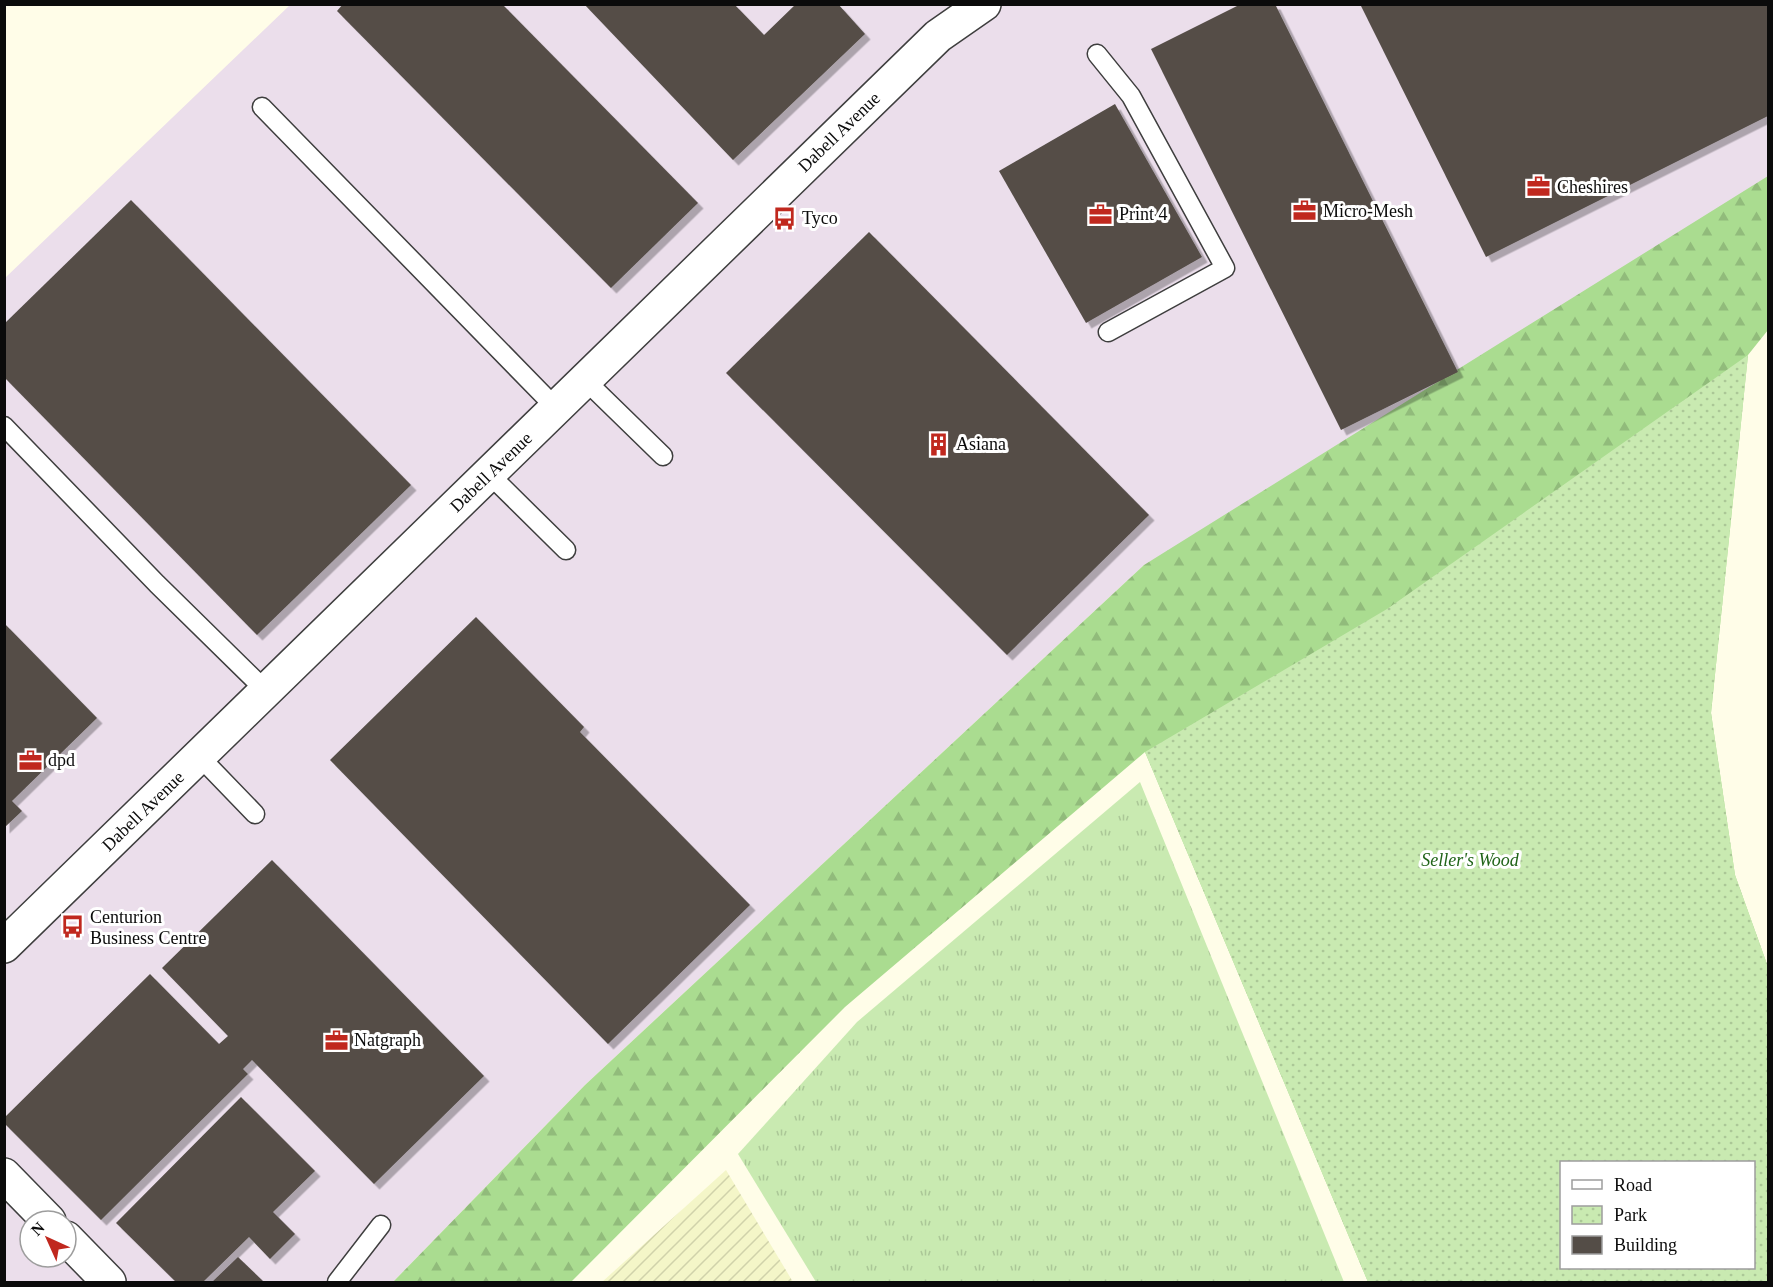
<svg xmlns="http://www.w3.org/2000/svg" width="1773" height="1287" font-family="Georgia,serif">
  <defs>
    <pattern id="farmland-furrows" width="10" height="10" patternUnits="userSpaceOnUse" patternTransform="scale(1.5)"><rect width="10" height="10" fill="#f4f6c8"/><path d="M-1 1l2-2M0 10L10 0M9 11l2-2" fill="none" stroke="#d0d2aa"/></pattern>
    <pattern id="grass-tufts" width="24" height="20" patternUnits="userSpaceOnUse" patternTransform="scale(1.5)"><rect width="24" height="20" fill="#c9eab1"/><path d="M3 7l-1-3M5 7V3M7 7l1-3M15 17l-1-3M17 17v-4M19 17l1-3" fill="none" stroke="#abc797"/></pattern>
    <pattern id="forest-firs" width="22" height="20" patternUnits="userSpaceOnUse" patternTransform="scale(1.5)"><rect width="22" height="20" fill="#aadc90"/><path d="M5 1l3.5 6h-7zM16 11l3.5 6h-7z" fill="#91bb7b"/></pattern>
    <pattern id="park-dots" width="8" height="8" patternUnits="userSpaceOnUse" patternTransform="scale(1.5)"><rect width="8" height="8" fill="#c9eab1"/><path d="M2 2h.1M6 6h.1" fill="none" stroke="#abc797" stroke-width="1.8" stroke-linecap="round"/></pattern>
    <filter id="shadow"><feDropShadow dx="5.5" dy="5.5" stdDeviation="0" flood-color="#0004"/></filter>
  </defs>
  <rect width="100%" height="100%" fill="#fffde8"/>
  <path fill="#ebdeeb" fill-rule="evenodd" d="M290,5h1478v215l-624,345 -559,520 -192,197h-388v-1004zM30,1221h36v36h-36z"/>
  <path fill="url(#farmland-furrows)" d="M726,1170l67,112h-191z"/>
  <path fill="url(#grass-tufts)" d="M1140,782l204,500h-528l-78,-128 119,-132z"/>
  <path fill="url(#forest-firs)" fill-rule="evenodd" d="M1768,176v154l-20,25 -37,358 24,162 33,92v315h-400l-223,-530 -300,255 -274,275h-178l192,-197 559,-520zM1562,1162h192v106h-192z"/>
  <path fill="url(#park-dots)" fill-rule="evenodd" d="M1748,355l-37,358 24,162 33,92v315h-400l-223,-530 242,-143zM1562,1162h192v106h-192z"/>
  <g fill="#544d47" filter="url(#shadow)">
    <path d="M343,4h159l196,199 -87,85 -274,-277z"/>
    <path d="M584,4h150l30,31 32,-31h42l27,30 -132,126z"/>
    <path d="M1241,4h34l183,368 -117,58 -190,-381z"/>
    <path d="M1360,4h408v112l-282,141z"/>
    <path d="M1115,104l87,153 -116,66 -87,-152z"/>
    <path d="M131,200l280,285 -154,150 -253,-258v-53z"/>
    <path d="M869,232l280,283 -142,140 -281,-282z"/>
    <path d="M476,617l108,110 -4,5 170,173 -142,139 -278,-284z"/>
    <path d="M4,623l93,95 -85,83 10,10 -18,17z"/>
    <path d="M272,860l212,216 -110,108 -122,-124 -9,9 5,5 -147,146 -97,-97v-5l146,-144 69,70 9,-8 -66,-68z"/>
    <path d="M241,1097l74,74 -42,41 22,22 -25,25 -21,-22 -46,45h-27l-60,-59z"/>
    <path d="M238,1257l26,25h-52z"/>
  </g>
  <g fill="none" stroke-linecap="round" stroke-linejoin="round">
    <defs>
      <g id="service">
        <path d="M1097,54l34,42 94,172 -117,64"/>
        <path d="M262,107l294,301"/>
        <path d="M585,380l78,76"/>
        <path d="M4,426l153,158 109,107"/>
        <path d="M489,474l77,76"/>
        <path d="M199,756l56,58"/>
        <path d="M337,1282l44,-57"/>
      </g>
      <g id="minor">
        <path d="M4,946l934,-910 46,-32"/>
        <path d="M4,1175l45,46"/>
        <path d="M66,1238l43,44"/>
      </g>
    </defs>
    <use href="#service" stroke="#3e3e3e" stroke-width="21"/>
    <use href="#minor" stroke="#3e3e3e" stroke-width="36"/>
    <use href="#service" stroke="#fff" stroke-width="18"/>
    <use href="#minor" stroke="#fff" stroke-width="33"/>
  </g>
  <defs>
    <symbol id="office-bare" viewBox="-9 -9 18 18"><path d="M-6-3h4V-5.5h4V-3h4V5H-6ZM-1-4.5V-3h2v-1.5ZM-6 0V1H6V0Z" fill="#c0281e" stroke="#fff" stroke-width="2.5" paint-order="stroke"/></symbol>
    <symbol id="bus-bare" viewBox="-9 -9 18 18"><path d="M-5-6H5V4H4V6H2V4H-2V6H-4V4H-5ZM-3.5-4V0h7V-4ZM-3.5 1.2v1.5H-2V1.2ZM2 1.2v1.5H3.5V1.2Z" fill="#c0281e" stroke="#fff" stroke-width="2.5" paint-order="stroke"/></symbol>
    <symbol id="building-bare" viewBox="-9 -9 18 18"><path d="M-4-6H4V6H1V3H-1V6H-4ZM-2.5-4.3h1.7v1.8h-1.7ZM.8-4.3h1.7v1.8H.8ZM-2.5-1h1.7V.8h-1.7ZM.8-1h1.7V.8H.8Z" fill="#c0281e" stroke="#fff" stroke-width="2.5" paint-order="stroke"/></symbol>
  </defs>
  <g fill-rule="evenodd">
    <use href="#office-bare" x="1522" y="170" width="33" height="33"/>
    <use href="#office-bare" x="1288" y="194" width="33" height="33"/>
    <use href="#office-bare" x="1084" y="198" width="33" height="33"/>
    <use href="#bus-bare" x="768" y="202" width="33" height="33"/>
    <use href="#building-bare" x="922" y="428" width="33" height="33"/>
    <use href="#office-bare" x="14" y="744" width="33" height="33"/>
    <use href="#bus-bare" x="56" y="910" width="33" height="33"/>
    <use href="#office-bare" x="320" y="1024" width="33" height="33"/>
  </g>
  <g text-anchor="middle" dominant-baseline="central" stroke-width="6" stroke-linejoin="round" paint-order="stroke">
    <g font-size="18" fill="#0b0b0b" stroke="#fff">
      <text transform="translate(839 132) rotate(-44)">Dabell Avenue</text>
      <text transform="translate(491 472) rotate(-44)">Dabell Avenue</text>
      <text transform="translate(143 811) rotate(-44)">Dabell Avenue</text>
    </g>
    <g font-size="18" fill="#0b0b0b" stroke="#fff" text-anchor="start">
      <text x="1557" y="187">Cheshires</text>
      <text x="1323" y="211">Micro-Mesh</text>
      <text x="1119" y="214">Print 4</text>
      <text x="802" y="218">Tyco</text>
      <text x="956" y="444">Asiana</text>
      <text x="48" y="760">dpd</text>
      <text x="90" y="917">Centurion<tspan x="90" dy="21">Business Centre</tspan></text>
      <text x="354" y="1040">Natgraph</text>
    </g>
    <g font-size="18" font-style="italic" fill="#216419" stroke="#fff">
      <text x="1470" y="860">Seller's Wood</text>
    </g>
  </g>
  <rect width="1773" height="1287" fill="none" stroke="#0b0b0b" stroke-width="12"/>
  <rect x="1560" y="1161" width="195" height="108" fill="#ffffff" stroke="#9d9d9d" stroke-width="1.5"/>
  <rect x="1572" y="1180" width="30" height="9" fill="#ffffff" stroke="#9d9d9d" stroke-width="1.5"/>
  <text x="1614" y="1191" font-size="18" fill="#0b0b0b">Road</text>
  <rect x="1572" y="1206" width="30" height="18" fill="url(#park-dots)" stroke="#9d9d9d" stroke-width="1.5"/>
  <text x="1614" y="1221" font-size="18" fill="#0b0b0b">Park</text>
  <rect x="1572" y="1236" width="30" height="18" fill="#544d47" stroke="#9d9d9d" stroke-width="1.5"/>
  <text x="1614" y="1251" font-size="18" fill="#0b0b0b">Building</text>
  <g transform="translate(48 1239) rotate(315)"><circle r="28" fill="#ffffff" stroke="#9d9d9d" stroke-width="1.5"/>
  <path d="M0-4.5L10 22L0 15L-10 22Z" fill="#c0281e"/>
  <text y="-9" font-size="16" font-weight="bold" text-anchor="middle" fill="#0b0b0b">N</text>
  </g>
</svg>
